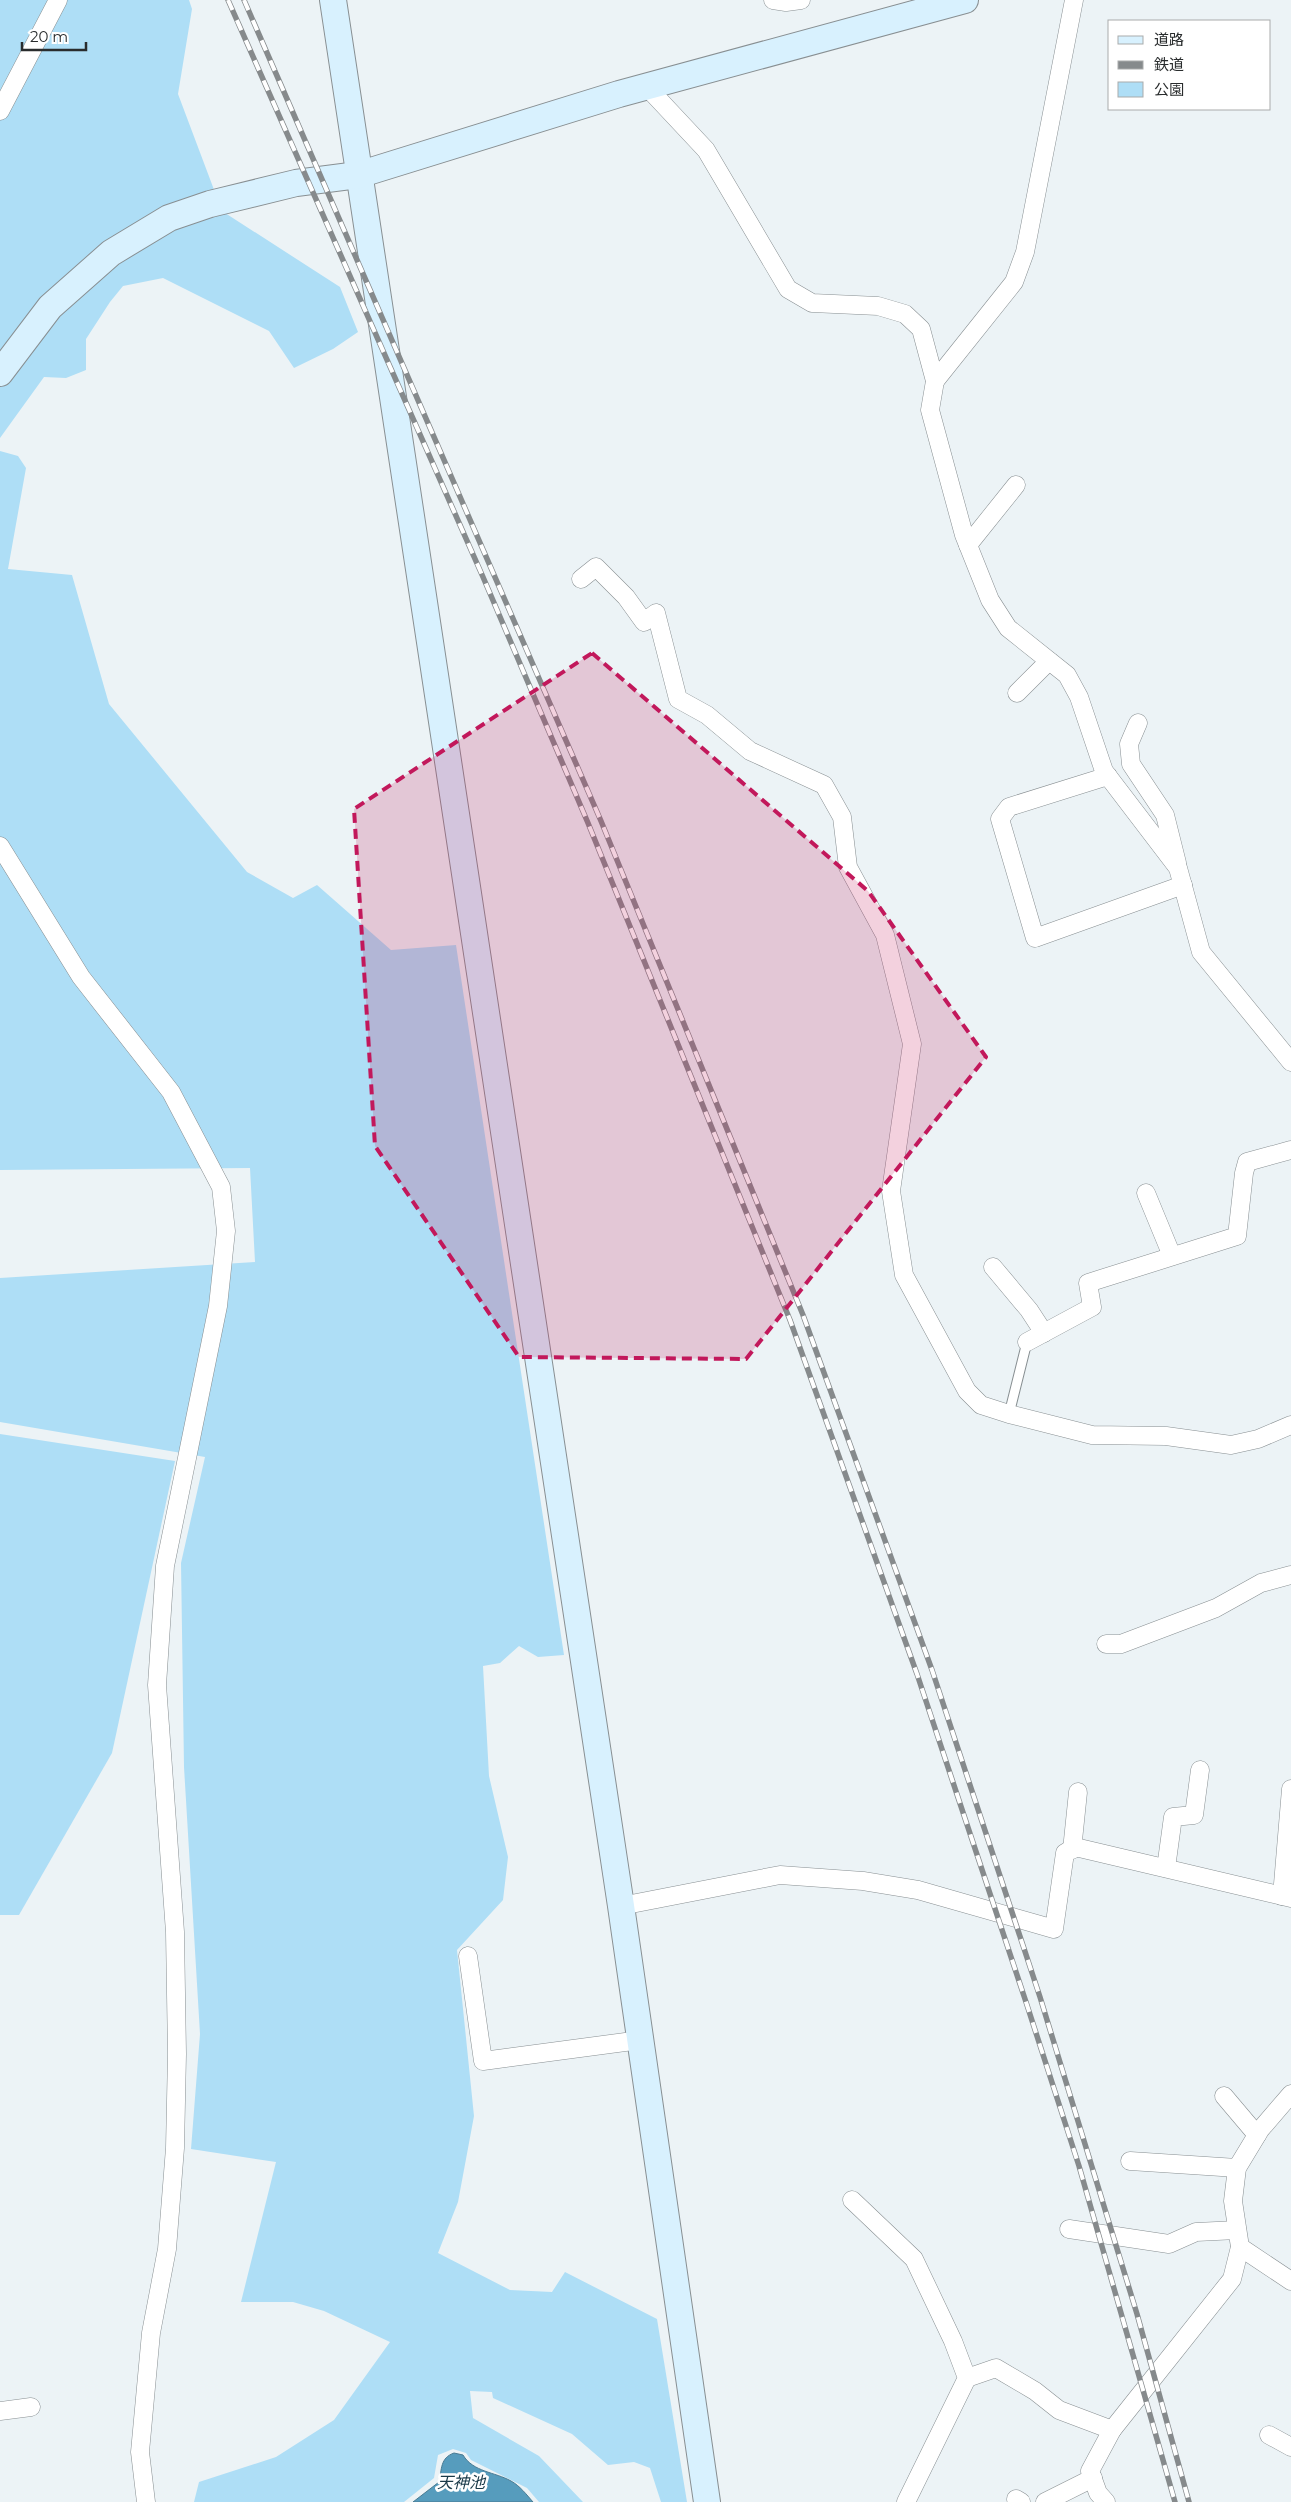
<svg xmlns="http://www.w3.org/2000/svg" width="1291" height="2502" font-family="Montserrat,'Noto Sans JP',sans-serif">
  <rect width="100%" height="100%" fill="#ecf3f6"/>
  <g fill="#aedef6">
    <path d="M0,0h189l3,9 -14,85 44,117 118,76 18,45 -25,17 -39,19 -25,-37 -106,-53 -40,8 -13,16 -24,37v31l-20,8 -22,-1 -44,61z"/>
    <path d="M0,451l18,5 8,12 -18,101 64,6 37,129 138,168 46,26 24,-13 74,65 65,-5 108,710 -26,2 -19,-11 -19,17 -17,3 6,110 19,81 -5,43 -46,50 17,166 -16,86 -20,51 72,37 42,2 13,-20 92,47 30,183h-26l-11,-34 -16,-6 -26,3 -36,-31 -79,-36 -1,-6 -22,-1 3,27 66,38 44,46h-44l-12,-14 -56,-28 -5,-7 -13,-4 -15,6 -4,23 -30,24h-210l5,-20 77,-25 58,-37 56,-78 -66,-31 -31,-9h-52l35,-140 -85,-13 9,-115 -16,-267 -3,-204 24,-106 -205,-35v-144l255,-16 -5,-94 -250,2z"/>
    <path d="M0,1434l175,27 -63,292 -93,162h-19z"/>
  </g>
  <path fill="#569cbd" stroke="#487a92" d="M454,2453l9,2c10,17 32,17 48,26 9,5 15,13 22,21h-120l26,-20c3,-13 1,-24 15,-29z"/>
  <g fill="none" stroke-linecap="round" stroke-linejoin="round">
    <defs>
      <path id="lane" d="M1009,1414l18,-72"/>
      <g id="street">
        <path d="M773,0l13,2 15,-2"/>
        <path d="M647,87l59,63 82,139 24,14 66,3 27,8 16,15 14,52 -5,29 34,125 26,65 18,28 59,47 12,22 25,74 74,97 23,84 90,110"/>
        <path d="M0,111l58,-111"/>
        <path d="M935,381l79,-99 11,-30 49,-252"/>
        <path d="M968,545l48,-60"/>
        <path d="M581,579l15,-12 30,30 18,25 12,-9 22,86 29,16 43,36 74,34 18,32 6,50 37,68 27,109 -21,147 13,84 63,116 14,14 28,9 83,21 74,1 65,9 27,-6 33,-14"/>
        <path d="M1017,693l32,-32"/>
        <path d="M1138,723l-9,21 2,20 34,51 12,48"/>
        <path d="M1108,776l-99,31 -9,12 35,119 148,-53"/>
        <path d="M0,846l81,131 90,115 50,95 5,44 -8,75 -53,260 -8,119 18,247 2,122 -2,94 -8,101 -16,84 -11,119 6,50"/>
        <path d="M1146,1193l26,63"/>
        <path d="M993,1267l36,43 15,23"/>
        <path d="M1027,1342l65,-35 -4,-24 149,-47 7,-63 3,-11 44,-12"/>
        <path d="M1106,1644h15l95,-36 45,-25 30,-8"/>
        <path d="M1072,1850l6,-58"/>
        <path d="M1166,1868l7,-51 21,-2 6,-45"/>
        <path d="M1282,1896l9,-107"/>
        <path d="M621,1906l159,-31 83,6 55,9 136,39 11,-76 10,-6 216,51"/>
        <path d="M468,1956l15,105 157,-21"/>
        <path d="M1224,2096l33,39"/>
        <path d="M1130,2161l107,7"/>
        <path d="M852,2200l62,59 39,82 14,37 -61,124"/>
        <path d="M1069,2229l100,15 27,-12 41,-2"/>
        <path d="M1240,2247l51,34"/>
        <path d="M967,2378l29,-10 39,23 24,19 53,20 -22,41 8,22 8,9"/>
        <path d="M0,2411l31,-4"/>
        <path d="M1112,2430l120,-151 8,-32 -7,-46 4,-33 23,-38 31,-36"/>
        <path d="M1269,2435l22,12"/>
        <path d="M1016,2499l5,3"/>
        <path d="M1045,2502l48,-24"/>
      </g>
      <g id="secondary">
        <path d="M333,0l288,1906 86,596"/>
        <path d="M0,373l50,-66 61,-54 58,-35 41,-14 86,-21 62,-8 261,-81 346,-94"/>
      </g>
    </defs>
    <use href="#lane" stroke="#888f92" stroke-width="11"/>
    <use href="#street" stroke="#888f92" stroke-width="19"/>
    <use href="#secondary" stroke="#888f92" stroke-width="28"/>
    <use href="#lane" stroke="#fff" stroke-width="9"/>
    <use href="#street" stroke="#fff" stroke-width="18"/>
    <use href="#secondary" stroke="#d8f1fe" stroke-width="26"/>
    <defs>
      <g id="rail">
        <path d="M228,0l255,577 105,246 202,497 127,354 109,328 53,164 96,336"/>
        <path d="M244,0l357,821 202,494 129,355 108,327 97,317 52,188"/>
      </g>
    </defs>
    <use href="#rail" stroke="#868a8c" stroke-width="5.5"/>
    <use href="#rail" stroke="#fff" stroke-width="4" stroke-dasharray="11" stroke-linecap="butt"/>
  </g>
  <path fill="#c2185b" fill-opacity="0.2" stroke="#c2185b" stroke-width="4" stroke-dasharray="10 6" stroke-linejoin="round" d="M592,653l276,238 118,166 -240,302 -227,-2 -144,-211 -21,-337z"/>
  <g text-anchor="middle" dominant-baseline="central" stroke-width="5" stroke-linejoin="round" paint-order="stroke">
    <g font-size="16" font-style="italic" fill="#193948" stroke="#fff">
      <text x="461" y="2482">天神池</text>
    </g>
  </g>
  <rect x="1108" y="20" width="162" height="90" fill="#ffffff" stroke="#a9abab"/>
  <rect x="1118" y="36" width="25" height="8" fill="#d8f1fe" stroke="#a9abab"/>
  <text x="1154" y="45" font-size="15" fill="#292c2d">道路</text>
  <rect x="1118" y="61" width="25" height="8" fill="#868a8c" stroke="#a9abab"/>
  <text x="1154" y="70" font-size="15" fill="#292c2d">鉄道</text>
  <rect x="1118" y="82" width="25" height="15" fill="#aedef6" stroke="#a9abab"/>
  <text x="1154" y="95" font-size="15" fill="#292c2d">公園</text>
  <path d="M22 42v8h64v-8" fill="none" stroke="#292c2d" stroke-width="2.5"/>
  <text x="30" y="42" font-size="15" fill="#292c2d" stroke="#ffffff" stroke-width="4" paint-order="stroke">20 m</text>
</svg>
